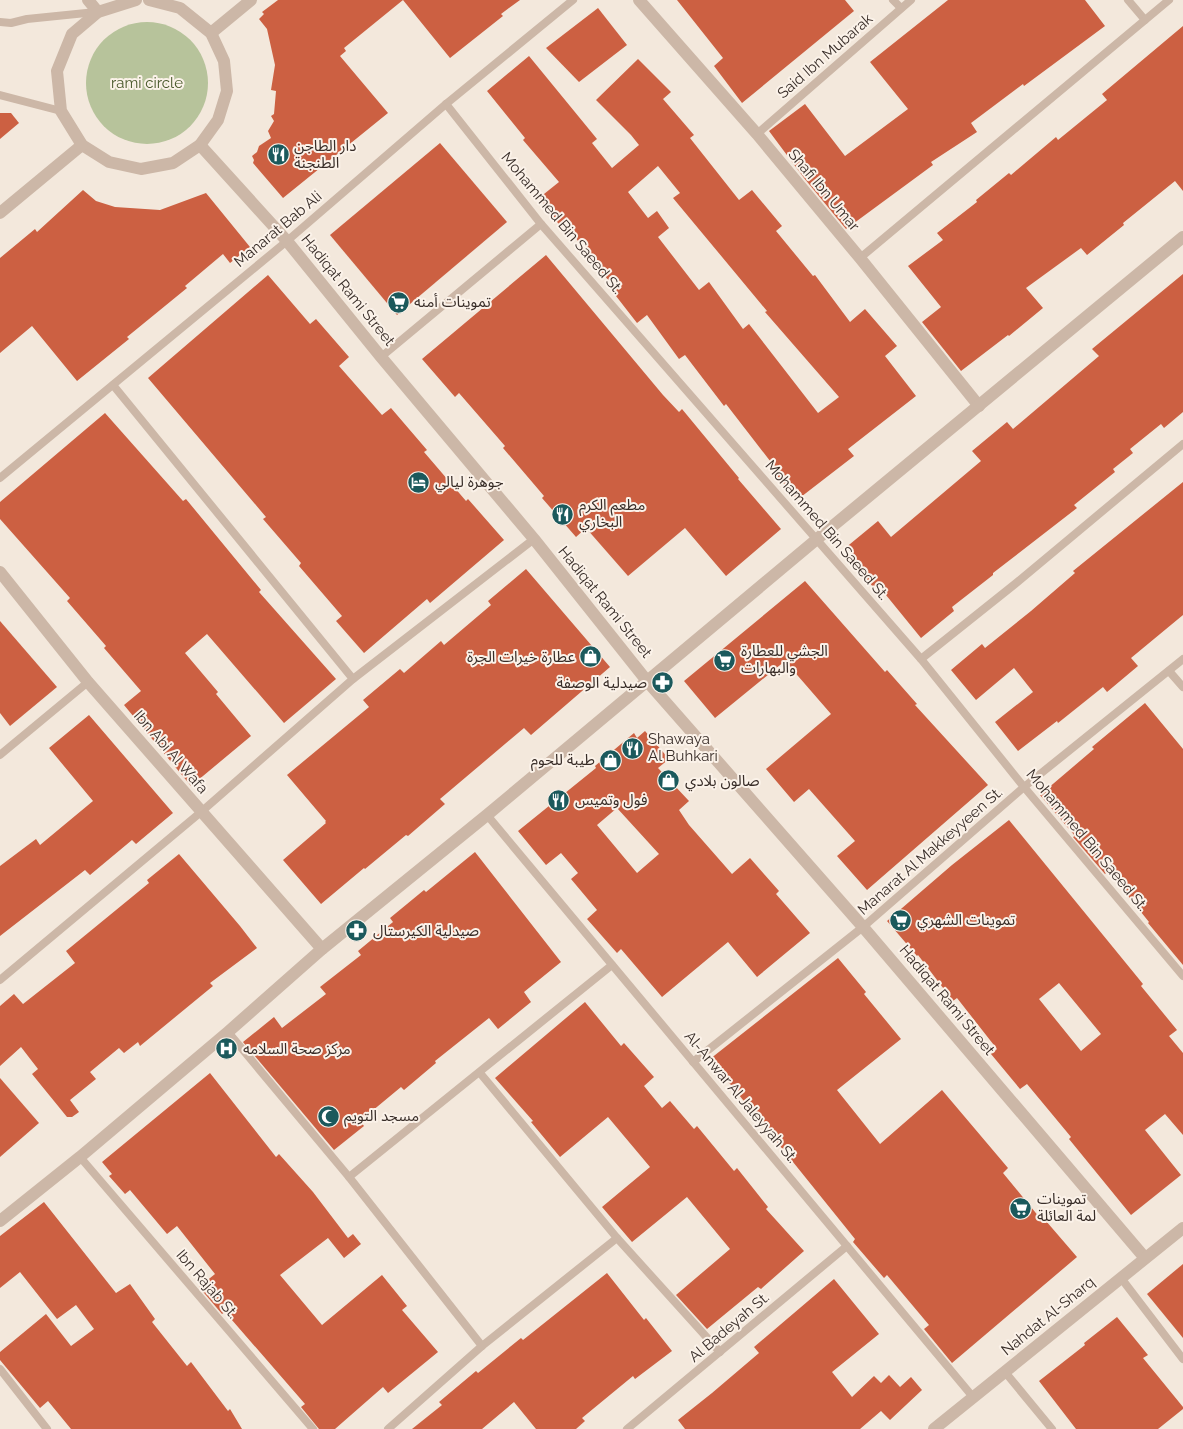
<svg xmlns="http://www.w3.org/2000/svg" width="1183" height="1429" font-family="Raleway,'Noto Sans Arabic',sans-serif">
  <rect width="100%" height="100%" fill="#f3e8dc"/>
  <circle fill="#b7c39b" cx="147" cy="83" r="61"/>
  <g fill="#cc6042" fill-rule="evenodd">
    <path d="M278,0h125l-59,48 2,3 -6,5 48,57 -105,85 -30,-35 1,-3 -2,-4 5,-4 2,-6 12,-8 -3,-7 6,-10 -3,-5 3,-2 2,-23 -5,-1 4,-25 -8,-36 -8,-10 5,-5 -2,-2z"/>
    <path d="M403,0h117l-19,14 2,2 -53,42z"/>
    <path d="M677,0h168l9,11 -112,92 -28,-37 9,-8z"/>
    <path d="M948,0h137l20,26 -81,60 -1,-2 -52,39 6,9 -46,30 2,3 -87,64 -42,-51 -35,-47 36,-27 40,52 63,-47 -38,-47z"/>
    <path d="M598,8l29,37 -48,37 -33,-34z"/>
    <path d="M1183,26v165l-8,-10 -52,42 1,2 -37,30 -6,-7 -55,40 17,20 -34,28 -1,-1 -47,36 -39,-49 19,-15 -33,-41 35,-26 -6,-7 40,-31 -1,-2 33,-27 2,2 45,-38 2,3 49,-40 -5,-6z"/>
    <path d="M529,56l68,83 -5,4 20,25 27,-23 -8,-10 -35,-35 42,-41 33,33 -8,7 31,36 -4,3 49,62 13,-10 30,36 -6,5 37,45 2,-1 35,47 15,-13 32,37 -12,10 31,40 -68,53 6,7 -57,44 -23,-28 3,-2 -51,-66 -2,2 -39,-51 -6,4 -32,-44 -10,8 -28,-36 3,-2 -44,-57 -4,3 -25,-33 20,-16 -36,-42 2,-2 -38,-47zM658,166l22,27 -7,5 94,113 -2,1 74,85 -21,16 -69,-89 -6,5 -34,-47 -10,8 -41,-53 11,-9 -12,-17 -9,7 -20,-26z"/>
    <path d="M0,113h11l8,10 -19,16z"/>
    <path d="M440,143l67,79 -110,93 -67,-80z"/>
    <path d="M83,190l13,11 19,6 45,3 46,-17 44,54 -20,16 -7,-9 -38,32 2,2 -60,49 2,2 -52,42 -45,-55 -32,27v-95l35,-29 2,3z"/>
    <path d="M546,255l117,140 16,17 3,-3 57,69 -1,1 43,50 -55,47 -41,-48 -57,48 -42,-48 -10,9 -34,-39 2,-2 -41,-48 2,-2 -46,-53 -4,4 -33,-38z"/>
    <path d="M1183,274v138l-19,16 -3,-4 -31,25 3,4 -20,16 2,3 -41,33 3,3 -84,65v2l-41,32 2,4 -33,27 -44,-54 -4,3 -29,-38 34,-28 13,16 90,-76 -9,-10 35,-29 6,7 86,-73 -7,-7z"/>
    <path d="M268,275l42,49 6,-5 33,38 -10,9 43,49 9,-7 36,42 -3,2 42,49 2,-2 36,41 -74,63 -3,-4 -63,54 -28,-32 6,-5 -43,-50 2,-3 -38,-44 3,-2 -118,-139z"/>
    <path d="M105,413l78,88 3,-2 75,91 -2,2 77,87 -52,44 -77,-89 -22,19 33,39 -2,2 35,42 -60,50 -67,-81 17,-14 -37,-43 2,-2 -39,-45 3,-3 -70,-79v-17z"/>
    <path d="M1183,482v133l-52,43 7,8 -31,26 -4,-5 -45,36 -1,-2 -39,30 -23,-29 38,-30 -19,-24 -38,32 -25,-30 31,-26 3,4 46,-37 44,-38 -2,-2z"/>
    <path d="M526,569l84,98 -79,68 -7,-7 -84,71 5,5 -37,32 -2,-1 -41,34 -1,-1 -43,36 -38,-44 43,-37 -1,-1 1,-1 -39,-46 82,-68 -6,-7 37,-31 4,4 37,-32 3,4 47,-40 -3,-4z"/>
    <path d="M805,581l80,91 2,-2 30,34 -2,1 73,80 -121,105 -30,-34 18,-15 -46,-52 -15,13 -28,-33 65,-55 -46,-53 -70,57 -31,-37z"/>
    <path d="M0,621l57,66 -47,39 -10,-13z"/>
    <path d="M1145,703l38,46v216l-35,-42 1,-1 -41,-51 -3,3 -32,-37 2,-1 -35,-41 54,-46 -2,-2z"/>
    <path d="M89,715l84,98 -37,31 -4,-4 -42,35 -5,-5 -85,66v-70l36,-27 4,6 53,-44 -44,-53z"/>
    <path d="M645,731l24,28 -11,9 31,33 -10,9 10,15 43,49 18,-16 29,33 -3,3 34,39 -53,44 -29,-35 -66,55 -41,-48 -4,4 -30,-34 10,-9 -26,-31 7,-6 -17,-20 -15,12 -28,-34 78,-63 -1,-2 39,-33 3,5zM617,808l42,46 -22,19 -40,-48z"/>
    <path d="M1009,820l134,164 -2,2 36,44 -8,6 14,17v82l-18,-21 -20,16 36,45 -50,40 -62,-76 2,-2 -44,-53 -7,5 -29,-35 6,-5 -40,-51 -4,3 -35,-46 -1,1 -30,-35 65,-56zM1059,983l42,51 -20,17 -42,-52z"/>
    <path d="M475,852l86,110 -37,30 7,10 -33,27 -9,-11 -54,43 1,2 -32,27 -3,-3 -41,34 4,5 -30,24 -91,-108 31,-25 8,11 44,-34 -6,-7 41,-32 -3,-4 35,-29 -3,-4 34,-28 2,2z"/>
    <path d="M179,854l61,72 17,22 -47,35 3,3 -73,60 -2,-4 -14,11 -5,-5 -29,24 6,7 -26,21 9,12 -7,5h-5l-35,-43 6,-5 -17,-22 -21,19v-60l14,-12 9,10 52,-41 -9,-12 83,-68 -2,-3z"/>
    <path d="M838,958l28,34 -2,2 37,45 -64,51 43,54 62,-54 66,78 -5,5 41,50 2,-2 31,36 -125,106 -28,-34 5,-4 -42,-50 -3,3 -31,-36 2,-3 -145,-180z"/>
    <path d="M585,1002l36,44 3,-3 30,34 -10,9 18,22 8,-7 24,28 3,-3 37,45 3,-3 31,39 -2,2 38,42 -43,38 -3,-2 -51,42 -31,-34 54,-46 -43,-52 -55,45 -30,-35 48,-40 -42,-50 -48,40 -29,-35 2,-1 -38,-43z"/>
    <path d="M210,1073l66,84 3,-3 34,38 35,46 5,-4 8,10 -17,14 -16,-20 -48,37 42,50 60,-50 25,31 -5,4 36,42 -50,41 -5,-6 -48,42h-16l-18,-22 4,-3 -80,-92 -3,2 -23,-27 16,-13 -38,-48 -10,8 -37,-44 -5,4 -16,-18 3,-2 -10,-12z"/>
    <path d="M0,1078l39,45 -39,34z"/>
    <path d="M44,1202l72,91 14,-9 25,35 -3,3 35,44 4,-4 37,49 2,-2 12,20h-171l-23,-28 -8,7 -40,-48v-8l46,-38 25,32 23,-17 -18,-24 -19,14 -37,-47 -20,16v-52z"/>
    <path d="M1183,1264v74l-36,-44z"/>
    <path d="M607,1273l37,47 2,-2 26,33 -37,28 -2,-3 -51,42 3,3 -9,8h-40l-22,-27 -32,27h-70l30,-24 -3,-3 37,-31 2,2 43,-35 2,2z"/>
    <path d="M834,1279l45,55 -47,38 20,25 22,-21 7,7 8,-8 11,12 11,-10 11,13 -32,30 -9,-9 -21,18h-175l-7,-9 34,-27 47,-40 -5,-6z"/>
    <path d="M1117,1317l31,38 -5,3 40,49v2l-25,20h-82l-37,-48 46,-36 -1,-2z"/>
  </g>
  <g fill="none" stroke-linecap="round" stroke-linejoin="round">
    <g stroke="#ccb7a7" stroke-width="8">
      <path d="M893,0l8,8"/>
      <path d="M1128,0l17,20"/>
      <path d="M0,22l11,1 16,-4 69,-7"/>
      <path d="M0,95l61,16"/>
      <path d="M446,104l95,120 380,435 103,128 159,189"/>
      <path d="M757,134l154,-134"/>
      <path d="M860,258l309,-258"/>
      <path d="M381,357l160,-133"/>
      <path d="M113,385l240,294"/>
      <path d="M0,478l287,-237 159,-137 127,-104"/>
      <path d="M921,659l94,-75 168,-140"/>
      <path d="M1169,671l14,16"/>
      <path d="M0,755l88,-73"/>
      <path d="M487,815l486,582"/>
      <path d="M0,980l201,-168 152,-133 181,-140"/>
      <path d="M228,1032l121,145 133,169"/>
      <path d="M693,1062l170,-135 161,-140 159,-128"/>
      <path d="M480,1073l137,165 103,114"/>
      <path d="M80,1157l233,272"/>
      <path d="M349,1177l263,-212"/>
      <path d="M1121,1278l62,81"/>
      <path d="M0,1369l47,60"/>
      <path d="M1005,1372l47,57"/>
      <path d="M388,1429l94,-83 135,-108"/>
      <path d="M627,1429l220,-183"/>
    </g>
    <g stroke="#ccb7a7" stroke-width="12">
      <path d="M639,0l118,134 103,124 119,148"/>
      <path d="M0,572l88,110 234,267"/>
      <path d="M0,1221l80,-64 148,-125 94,-83 165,-134 330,-276 366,-302"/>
    </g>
    <g stroke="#ccb7a7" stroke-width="12">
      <path d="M88,0l10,12"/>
      <path d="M136,0l-38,12 -26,22 -15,37 4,40 21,34 27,17 32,7 32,-6 27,-18 18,-25 9,-29 -3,-30 -13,-28 -31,-25 -31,-8"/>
      <path d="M211,33l40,-33"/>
      <path d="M200,145l87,96 94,116 153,182 113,142 216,246 282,331"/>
      <path d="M0,213l82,-68"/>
      <path d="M934,1429l249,-201"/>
    </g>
  </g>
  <defs>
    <symbol id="restaurant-disc" viewBox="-11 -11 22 22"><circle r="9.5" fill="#1b595c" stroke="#fbf2e9"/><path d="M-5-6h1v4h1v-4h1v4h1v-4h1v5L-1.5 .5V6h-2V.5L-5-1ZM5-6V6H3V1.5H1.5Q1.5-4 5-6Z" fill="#fff"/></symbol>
    <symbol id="supermarket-disc" viewBox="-11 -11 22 22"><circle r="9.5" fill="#1b595c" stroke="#fbf2e9"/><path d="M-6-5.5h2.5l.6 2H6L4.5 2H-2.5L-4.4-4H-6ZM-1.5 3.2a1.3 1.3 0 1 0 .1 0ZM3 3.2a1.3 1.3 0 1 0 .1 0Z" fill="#fff"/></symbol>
    <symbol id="hotel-disc" viewBox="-11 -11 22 22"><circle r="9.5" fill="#1b595c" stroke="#fbf2e9"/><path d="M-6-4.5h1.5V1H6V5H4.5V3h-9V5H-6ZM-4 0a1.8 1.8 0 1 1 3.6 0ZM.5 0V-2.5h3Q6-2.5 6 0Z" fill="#fff"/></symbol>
    <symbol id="shop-disc" viewBox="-11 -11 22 22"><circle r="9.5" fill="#1b595c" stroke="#fbf2e9"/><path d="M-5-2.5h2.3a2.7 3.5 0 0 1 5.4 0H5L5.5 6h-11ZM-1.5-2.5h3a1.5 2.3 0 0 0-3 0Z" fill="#fff"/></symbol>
    <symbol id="pharmacy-disc" viewBox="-11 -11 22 22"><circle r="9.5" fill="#1b595c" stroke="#fbf2e9"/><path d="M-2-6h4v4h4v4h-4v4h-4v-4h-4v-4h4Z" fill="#fff"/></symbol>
    <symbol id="hospital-disc" viewBox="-11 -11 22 22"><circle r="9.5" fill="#1b595c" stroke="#fbf2e9"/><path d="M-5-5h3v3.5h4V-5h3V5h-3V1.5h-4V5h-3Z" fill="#fff"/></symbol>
    <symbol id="mosque-disc" viewBox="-11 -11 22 22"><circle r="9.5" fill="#1b595c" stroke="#fbf2e9"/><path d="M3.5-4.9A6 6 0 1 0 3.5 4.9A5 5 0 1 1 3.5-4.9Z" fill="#fff"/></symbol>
  </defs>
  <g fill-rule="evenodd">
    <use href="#restaurant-disc" x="266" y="142" width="25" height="25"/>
    <use href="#supermarket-disc" x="386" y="290" width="25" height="25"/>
    <use href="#hotel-disc" x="406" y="470" width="25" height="25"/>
    <use href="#restaurant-disc" x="550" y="502" width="25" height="25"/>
    <use href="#shop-disc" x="578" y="644" width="25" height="25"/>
    <use href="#supermarket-disc" x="712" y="648" width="25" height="25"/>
    <use href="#pharmacy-disc" x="650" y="670" width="25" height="25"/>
    <use href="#restaurant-disc" x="620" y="736" width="25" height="25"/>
    <use href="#shop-disc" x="598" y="748" width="25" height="25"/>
    <use href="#shop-disc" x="656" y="768" width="25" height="25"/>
    <use href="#restaurant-disc" x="546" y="788" width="25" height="25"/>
    <use href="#supermarket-disc" x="888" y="908" width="25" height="25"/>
    <use href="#pharmacy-disc" x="344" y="918" width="25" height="25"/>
    <use href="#hospital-disc" x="214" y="1036" width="25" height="25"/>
    <use href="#mosque-disc" x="316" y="1104" width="25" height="25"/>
    <use href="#supermarket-disc" x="1008" y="1196" width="25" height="25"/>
  </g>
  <g text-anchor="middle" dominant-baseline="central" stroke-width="4" stroke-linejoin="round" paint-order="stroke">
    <g font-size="15" fill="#382d28" stroke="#fbf2e9">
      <text transform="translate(825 56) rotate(-41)">Said Ibn Mubarak</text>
      <text transform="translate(824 190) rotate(50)">Shafi Ibn Umar</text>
      <text transform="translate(562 223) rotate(50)">Mohammed Bin Saeed St.</text>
      <text transform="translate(278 229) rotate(-40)">Manarat Bab Ali</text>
      <text transform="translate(348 290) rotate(51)">Hadiqat Rami Street</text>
      <text transform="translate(827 530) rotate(49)">Mohammed Bin Saeed St.</text>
      <text transform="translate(605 602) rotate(51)">Hadiqat Rami Street</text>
      <text transform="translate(171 752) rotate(49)">Ibn Abi Al Wafa</text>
      <text transform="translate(1087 840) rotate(50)">Mohammed Bin Saeed St.</text>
      <text transform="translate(930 851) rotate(-41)">Manarat Al Makkeyyeen St.</text>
      <text transform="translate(947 1000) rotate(50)">Hadiqat Rami Street</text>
      <text transform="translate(741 1097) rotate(50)">Al-Anwar Al Jaleyyah St.</text>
      <text transform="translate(207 1284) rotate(49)">Ibn Rajab St.</text>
      <text transform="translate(1048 1316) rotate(-39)">Nahdat Al-Sharq</text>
      <text transform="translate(729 1327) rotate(-40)">Al Badeyah St.</text>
    </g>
    <g font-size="15" fill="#48582a" stroke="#fbf2e9">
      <text x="147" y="83">rami circle</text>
    </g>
    <g font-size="15" fill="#382d28" stroke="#fbf2e9" text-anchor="start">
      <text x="294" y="146">دار الطاجن<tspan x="294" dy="17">الطنجنة</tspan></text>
      <text x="414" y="302">تموينات أمنه</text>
      <text x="435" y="482">جوهرة ليالي</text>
      <text x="579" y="505">مطعم الكرم<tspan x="579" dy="17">البخاري</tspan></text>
      <text x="741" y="651">الجشي للعطارة<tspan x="741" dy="17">والبهارات</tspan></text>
      <text x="575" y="657" text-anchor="end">عطارة خيرات الجرة</text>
      <text x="647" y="683" text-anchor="end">صيدلية الوصفة</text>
      <text x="648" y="739">Shawaya<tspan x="648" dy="17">Al Buhkari</tspan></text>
      <text x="595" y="760" text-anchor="end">طيبة للحوم</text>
      <text x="685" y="781">صالون بلادي</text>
      <text x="575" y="800">فول وتميس</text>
      <text x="917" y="920">تموينات الشهري</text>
      <text x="373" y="931">صيدلية الكيرستال</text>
      <text x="243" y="1049">مركز صحة السلامه</text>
      <text x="344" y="1116">مسجد التويم</text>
      <text x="1037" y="1199">تموينات<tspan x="1037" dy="17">لمة العائلة</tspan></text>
    </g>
  </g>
</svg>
